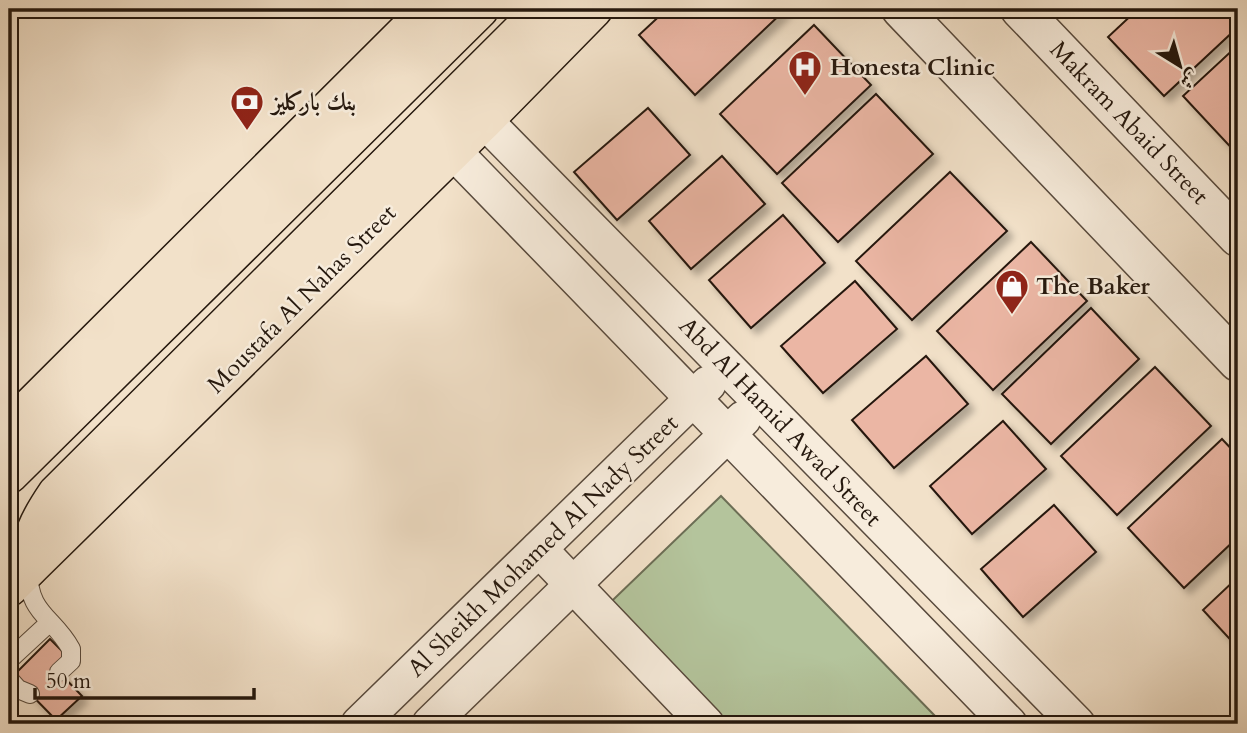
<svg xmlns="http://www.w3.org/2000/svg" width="1247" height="733" font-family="Cardo,Amiri,serif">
  <defs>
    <filter id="shadow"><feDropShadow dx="6" dy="6" stdDeviation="3.5" flood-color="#0004"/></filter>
  </defs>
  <rect width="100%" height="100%" fill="#f2e1c9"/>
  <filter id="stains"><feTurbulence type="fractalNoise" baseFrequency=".00286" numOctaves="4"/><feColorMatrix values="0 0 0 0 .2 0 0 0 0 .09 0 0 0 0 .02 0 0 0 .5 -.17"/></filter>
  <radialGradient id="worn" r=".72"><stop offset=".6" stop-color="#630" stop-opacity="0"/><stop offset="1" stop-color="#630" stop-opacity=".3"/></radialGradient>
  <path fill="#b4c49c" stroke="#6c6e55" stroke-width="2" d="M721,496l216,222 -7,6h-239l-101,-102z"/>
  <g fill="#ebb6a4" stroke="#25180e" stroke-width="2" filter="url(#shadow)">
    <path d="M667,9h119l-91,86 -56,-60z"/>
    <path d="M1138,9h100v18l-74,69 -56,-59z"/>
    <path d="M814,25l57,60 -94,89 -57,-60z"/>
    <path d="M1238,45v110l-55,-59z"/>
    <path d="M876,94l57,60 -95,88 -56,-59z"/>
    <path d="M648,108l42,47 -73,65 -43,-48z"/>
    <path d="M722,156l43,48 -74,65 -42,-48z"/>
    <path d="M950,172l57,59 -95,89 -56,-59z"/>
    <path d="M783,215l42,48 -74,65 -42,-48z"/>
    <path d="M1031,242l56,59 -94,89 -56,-59z"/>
    <path d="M855,281l42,48 -74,64 -42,-47z"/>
    <path d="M1091,308l48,51 -88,85 -49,-50z"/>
    <path d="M926,356l42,48 -74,64 -42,-48z"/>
    <path d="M1155,367l56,59 -94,89 -56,-59z"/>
    <path d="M1003,421l43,48 -74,65 -42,-48z"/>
    <path d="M1222,439l16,17v81l-54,51 -56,-60z"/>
    <path d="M1054,505l42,47 -73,65 -42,-48z"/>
    <path d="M1238,577v71l-35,-38z"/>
    <path d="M50,639l19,19 -13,11 26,27 -26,24 -43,-44z"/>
  </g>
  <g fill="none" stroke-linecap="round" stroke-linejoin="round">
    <defs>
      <g id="service">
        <path d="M28,569c0,46 25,47 43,80v12l-12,11"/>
        <path d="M9,660l40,-37"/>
        <path d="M9,679l9,10 12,5"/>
      </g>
      <g id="minor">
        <path d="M484,120l593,604"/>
        <path d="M453,151l556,573"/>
        <path d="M539,549l167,175"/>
        <path d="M359,724l349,-340"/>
        <path d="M430,724l313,-305"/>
      </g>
      <g id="tertiary">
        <path d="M901,9l337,353"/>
        <path d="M1020,9l218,228"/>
      </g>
      <g id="primary">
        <path d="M9,429l421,-420"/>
        <path d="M9,474l470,-465"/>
        <path d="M28,568c4,-33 10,-46 29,-74l487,-485"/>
        <path d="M9,587l475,-467 109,-111"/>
      </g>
    </defs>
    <use href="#service" stroke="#584a3d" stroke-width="20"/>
    <use href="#minor" stroke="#584a3d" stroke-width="38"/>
    <use href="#tertiary" stroke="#584a3d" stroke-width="41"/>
    <use href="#primary" stroke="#25180e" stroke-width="41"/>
    <use href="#service" stroke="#f7ecdc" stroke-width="18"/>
    <use href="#minor" stroke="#f7ecdc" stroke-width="35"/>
    <use href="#tertiary" stroke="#f7ecdc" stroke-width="38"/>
    <use href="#primary" stroke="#f2e1c9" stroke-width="38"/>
  </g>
  <defs>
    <symbol id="hospital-pin" viewBox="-11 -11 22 30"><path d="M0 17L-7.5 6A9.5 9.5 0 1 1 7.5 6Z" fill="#8f2418" stroke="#f7ecdc"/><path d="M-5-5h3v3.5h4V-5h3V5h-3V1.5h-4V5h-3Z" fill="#fff"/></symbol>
    <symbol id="bank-pin" viewBox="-11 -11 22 30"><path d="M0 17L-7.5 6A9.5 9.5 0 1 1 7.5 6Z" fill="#8f2418" stroke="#f7ecdc"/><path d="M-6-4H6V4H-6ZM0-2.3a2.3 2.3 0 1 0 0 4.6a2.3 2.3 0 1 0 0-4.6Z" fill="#fff"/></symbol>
    <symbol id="shop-pin" viewBox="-11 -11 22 30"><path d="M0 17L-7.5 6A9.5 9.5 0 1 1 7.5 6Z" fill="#8f2418" stroke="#f7ecdc"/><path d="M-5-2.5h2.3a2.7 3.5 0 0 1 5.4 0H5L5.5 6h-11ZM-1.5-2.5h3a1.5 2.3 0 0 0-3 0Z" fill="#fff"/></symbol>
  </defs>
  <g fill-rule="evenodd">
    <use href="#hospital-pin" x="786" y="48" width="38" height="52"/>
    <use href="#bank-pin" x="228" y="83" width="38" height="52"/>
    <use href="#shop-pin" x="993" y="267" width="38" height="52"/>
  </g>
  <g text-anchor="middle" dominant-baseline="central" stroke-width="5" stroke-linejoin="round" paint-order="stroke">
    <g font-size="24" font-weight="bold" fill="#25180e" stroke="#f7ecdc" text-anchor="start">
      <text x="830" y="67">Honesta Clinic</text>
      <text x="272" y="102">بنك باركليز</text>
      <text x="1036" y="286">The Baker</text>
    </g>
    <g font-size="24" fill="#25180e" stroke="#f7ecdc">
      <text transform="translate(1129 123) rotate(46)">Makram Abaid Street</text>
      <text transform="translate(302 299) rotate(-45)">Moustafa Al Nahas Street</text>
      <text transform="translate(780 422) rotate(46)">Abd Al Hamid Awad Street</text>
      <text transform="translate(543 546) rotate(-44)">Al Sheikh Mohamed Al Nady Street</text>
    </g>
  </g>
  <rect width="1247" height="733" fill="none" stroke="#f2e1c9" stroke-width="35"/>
  <rect x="10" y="10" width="1226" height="712" fill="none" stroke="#25180e" stroke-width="3.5"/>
  <rect x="18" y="18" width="1212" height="698" fill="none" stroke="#25180e" stroke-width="2"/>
  <g transform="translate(1180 66) rotate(143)" stroke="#f7ecdc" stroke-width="5" paint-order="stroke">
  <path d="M0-5L12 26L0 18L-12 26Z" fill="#25180e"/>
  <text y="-10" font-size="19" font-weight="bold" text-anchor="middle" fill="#25180e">ش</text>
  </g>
  <path d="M35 688v10h219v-10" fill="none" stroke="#25180e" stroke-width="3.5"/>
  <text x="46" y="688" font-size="21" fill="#25180e" stroke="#f7ecdc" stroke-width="5" paint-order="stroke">50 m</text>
  <rect width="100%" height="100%" filter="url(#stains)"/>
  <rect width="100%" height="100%" fill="url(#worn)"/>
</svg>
